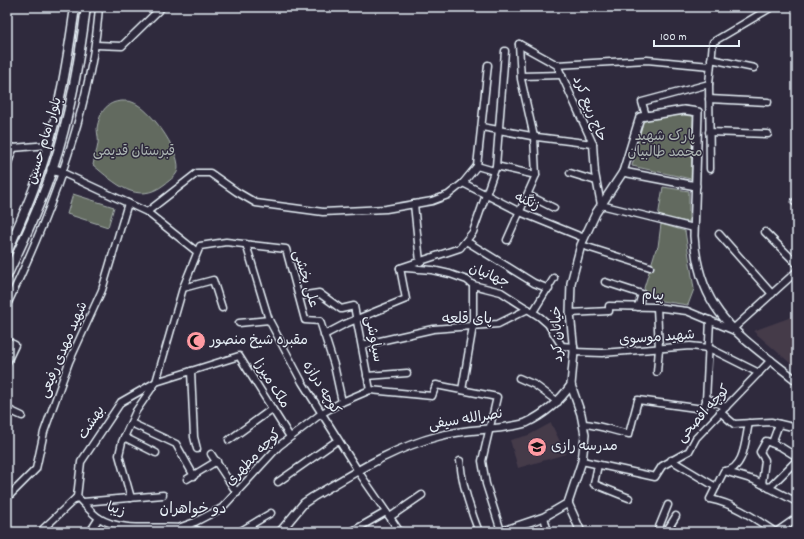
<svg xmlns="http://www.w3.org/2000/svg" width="804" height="539" font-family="Dekko,'Playpen Sans Arabic',sans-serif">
  <rect width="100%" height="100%" fill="#2f2a3d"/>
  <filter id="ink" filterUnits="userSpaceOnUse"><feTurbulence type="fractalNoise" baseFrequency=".025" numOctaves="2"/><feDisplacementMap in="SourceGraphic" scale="8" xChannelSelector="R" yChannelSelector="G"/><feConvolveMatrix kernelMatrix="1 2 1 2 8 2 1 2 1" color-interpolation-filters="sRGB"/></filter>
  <g filter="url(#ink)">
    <g fill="#443a4a">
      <path d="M797,315v54l-44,-38z"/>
      <path d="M551,423l15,31 -48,14 -8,-28 19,-5z"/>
    </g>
    <g fill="#626b5f" stroke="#a5aeac">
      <path d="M122,101c3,0 7,0 10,1 18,6 47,47 46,66 0,7 -8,12 -13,16 -28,22 -50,-1 -72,-19 1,-7 4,-14 5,-21 1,-5 -1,-11 -1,-16 3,-16 9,-26 25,-27z"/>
      <path d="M682,115l11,1 -2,63 -59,-13 11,-44 13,-5z"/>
      <path d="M663,187l26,4v31l-31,-5z"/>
      <path d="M73,194l41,13 -6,20 -41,-13z"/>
      <path d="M661,224l24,7 9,58 -6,16 -27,-4 -14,-6 -3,-7 12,-39 2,-2z"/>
    </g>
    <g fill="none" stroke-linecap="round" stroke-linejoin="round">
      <defs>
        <g id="minor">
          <path d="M519,44l38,21 36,79 2,29 6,32 93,23"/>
          <path d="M96,45l26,1 40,-39"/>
          <path d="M711,59l43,9"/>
          <path d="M557,65l90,-5 63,6"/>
          <path d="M521,76l41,-1"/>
          <path d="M709,99l59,3"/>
          <path d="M646,116l-4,-14 67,-18"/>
          <path d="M482,127l55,10 56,7"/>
          <path d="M709,132l59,2"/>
          <path d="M7,151l6,-3 35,-3"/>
          <path d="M477,166l17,5"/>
          <path d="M496,166l40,9"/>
          <path d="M710,169l-1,-85 4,-42 59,-35"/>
          <path d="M61,172l86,40 49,39"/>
          <path d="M570,173l26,8"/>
          <path d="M463,183l57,29 64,26"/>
          <path d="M528,195l26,13"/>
          <path d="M795,202l2,2"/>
          <path d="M414,204l6,58"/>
          <path d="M147,212l50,-39h13l27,19 19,11 67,9 63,-3 46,-8 16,-6 15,-12 14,-17 11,-101"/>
          <path d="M765,232l32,32"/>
          <path d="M719,234l53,60"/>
          <path d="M507,240l29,-65 -2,-38 -13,-58 -2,-35"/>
          <path d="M466,241l68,42 15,6"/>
          <path d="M246,244l23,76 33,62 56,89 42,61"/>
          <path d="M581,245l69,22"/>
          <path d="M400,268l60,-20 13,-16 23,-66 9,-115"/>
          <path d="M406,268l26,2 18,4 17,6 6,5 28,7 39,25 8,7 14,22 12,1"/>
          <path d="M605,282l37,12 -4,13"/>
          <path d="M183,288l30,-8 9,28"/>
          <path d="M299,296l20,-3 22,16 13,-3 16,84"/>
          <path d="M7,305c43,-90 85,-198 92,-298"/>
          <path d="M533,312l21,-34"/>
          <path d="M570,313l39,-2v-5l46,1 32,4 48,20"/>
          <path d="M239,323l30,-3"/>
          <path d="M733,329l64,-58"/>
          <path d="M324,335l21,-11 61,-25 -6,-31"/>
          <path d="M7,341l8,4 -8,17"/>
          <path d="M362,345l71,-16 65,-5 30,-15"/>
          <path d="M574,352l28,1 88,-7 19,2 50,25"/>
          <path d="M191,371l3,66 3,12"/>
          <path d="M657,372l2,-23 -2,-42"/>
          <path d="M367,376l40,-3"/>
          <path d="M519,378l16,7 23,17"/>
          <path d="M462,390l11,-64v-41"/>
          <path d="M706,398l20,9"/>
          <path d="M7,409l15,7"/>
          <path d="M720,412l14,12 37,-2 26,6"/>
          <path d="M131,423l45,21 18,32"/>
          <path d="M584,424c16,1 29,7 45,10l9,-34 65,9 3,-8 4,-81"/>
          <path d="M124,437l32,16"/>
          <path d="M229,440l43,-31"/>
          <path d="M772,443l7,-19"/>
          <path d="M211,454l26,39"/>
          <path d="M671,460l45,27"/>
          <path d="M460,461c2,25 10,48 19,71"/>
          <path d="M582,461l73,16 7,-11 27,-15 7,-13 75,-78"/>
          <path d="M598,465l-4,19 35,14"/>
          <path d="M725,471c20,-2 20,-32 24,-48"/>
          <path d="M187,479l30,-18"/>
          <path d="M278,482l60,-42"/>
          <path d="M762,484l3,-24 -5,-8 6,-11 15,6 16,10"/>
          <path d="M769,488l28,-28"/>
          <path d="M77,497l4,-35 40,-60 35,-20 83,-26 51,81"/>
          <path d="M77,497c8,7 14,16 22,21 28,18 74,3 103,14"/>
          <path d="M7,498l29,-29 8,-37 25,-70 33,-72 26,-87"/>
          <path d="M131,498l-12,-43 3,-13 14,-31 20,-29 27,-94 17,-42 26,-4 60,7 19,71 15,1 14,44 8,37"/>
          <path d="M83,502l80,-7"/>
          <path d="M390,517l32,-22"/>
          <path d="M544,517l4,15"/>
          <path d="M181,527l14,-5 27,-14 57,-62 43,-33 20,-11 28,-12 62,6 4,-11 61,12 -15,64 4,23 15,47"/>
          <path d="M44,532l-1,-3 34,-32"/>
          <path d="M90,532l9,-14"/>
          <path d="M239,532l32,-19"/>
          <path d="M351,532l35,-20"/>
          <path d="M657,532l11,-27"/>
          <path d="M666,532l10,-16"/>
          <path d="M775,532c-21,-14 -40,-28 -65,-33l14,-28 30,9 43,22"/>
        </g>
        <g id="tertiary">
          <path d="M7,164l6,-16"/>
          <path d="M623,172l73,14"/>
          <path d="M568,503l14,-42 3,-26 -4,-21 -10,-29 3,-33 -4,-39 1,-30 10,-38 15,-32 27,-41 17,-55 44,-7 14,2 -4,124c5,79 47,100 103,145"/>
          <path d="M568,503l13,29"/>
          <path d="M280,532l24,-29 9,-6c41,-24 79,-49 126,-61 29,-8 59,-5 87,-13 19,-9 33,-21 45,-38"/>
          <path d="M500,532l44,-15 24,-14"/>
          <path d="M777,532l20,-14"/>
        </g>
        <g id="secondary">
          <path d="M7,252c14,-31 28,-63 38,-96 15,-48 23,-99 30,-149"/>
          <path d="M7,276c16,-35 33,-69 45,-106 18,-53 27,-108 34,-163"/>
        </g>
        <path id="primary" d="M52,169l9,3"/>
      </defs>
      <use href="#minor" stroke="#e8f1f8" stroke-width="9"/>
      <use href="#tertiary" stroke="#e8f1f8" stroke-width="10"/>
      <use href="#secondary" stroke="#e8f1f8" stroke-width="11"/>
      <use href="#primary" stroke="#e8f1f8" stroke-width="12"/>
      <use href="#minor" stroke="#2f2a3d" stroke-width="6"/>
      <use href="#tertiary" stroke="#2f2a3d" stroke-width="7"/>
      <use href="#secondary" stroke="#2f2a3d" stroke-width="8"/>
      <use href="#primary" stroke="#2f2a3d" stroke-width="9"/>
    </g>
  </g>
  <defs>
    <symbol id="mosque-disc" viewBox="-11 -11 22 22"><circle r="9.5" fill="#ff9aa2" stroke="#2f2a3d"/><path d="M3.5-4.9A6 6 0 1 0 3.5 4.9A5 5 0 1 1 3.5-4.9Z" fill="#111"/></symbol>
    <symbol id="school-disc" viewBox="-11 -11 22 22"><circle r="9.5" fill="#ff9aa2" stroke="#2f2a3d"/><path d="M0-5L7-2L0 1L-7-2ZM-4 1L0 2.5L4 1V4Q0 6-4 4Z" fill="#111"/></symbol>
  </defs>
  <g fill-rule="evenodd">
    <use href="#mosque-disc" x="185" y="330" width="22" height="22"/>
    <use href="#school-disc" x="526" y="436" width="22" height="22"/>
  </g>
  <g text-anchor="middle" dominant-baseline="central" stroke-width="3" stroke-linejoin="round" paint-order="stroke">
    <g font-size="14" fill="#e8f1f8" stroke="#2f2a3d">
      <text transform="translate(589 109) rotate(68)">حاج ربیع کرد</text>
      <text transform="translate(45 141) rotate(-73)">بلوار امام حسین</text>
      <text transform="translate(527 202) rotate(24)">زنگنه</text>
      <text transform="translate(489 276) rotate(22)">جهانیان</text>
      <text transform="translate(305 279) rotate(73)">علی بخشی</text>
      <text transform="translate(653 296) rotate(4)">پیام</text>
      <text transform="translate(558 334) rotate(-92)">خیابان کرد</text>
      <text transform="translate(657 338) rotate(-4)">شهید موسوی</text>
      <text transform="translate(373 339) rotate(79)">سیاوشی</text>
      <text transform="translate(64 350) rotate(-67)">شهید مهدی رفیعی</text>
      <text transform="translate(271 384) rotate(58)">ملک میرزا</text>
      <text transform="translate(321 388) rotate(59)">کوچه درازه</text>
      <text transform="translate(704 414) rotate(-48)">کوچه افصحی</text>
      <text transform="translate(466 420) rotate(-9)">نصرالله سیفی</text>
      <text transform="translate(92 423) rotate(-57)">بهشت</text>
      <text transform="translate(254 458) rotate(-46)">کوچه مطهری</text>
      <text transform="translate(116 510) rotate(17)">زیبا</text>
    </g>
    <g font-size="14" fill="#acb5b3" stroke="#2f2a3d">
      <text x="665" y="137">پارک شهید<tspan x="665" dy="16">محمد طالبیان</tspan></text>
      <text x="134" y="152">قبرستان قدیمی</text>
    </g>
    <g font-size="14" fill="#e8f1f8" stroke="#2f2a3d" text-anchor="start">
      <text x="210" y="341">مقبره شیخ منصور</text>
      <text x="551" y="447">مدرسه رازی</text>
    </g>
    <g font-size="15" fill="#e8f1f8" stroke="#2f2a3d">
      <text x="467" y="320">پای قلعه</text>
      <text x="193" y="510">دو خواهران</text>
    </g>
  </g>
  <rect width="804" height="539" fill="none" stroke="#2f2a3d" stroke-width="24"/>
  <rect x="12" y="12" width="780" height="515" fill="none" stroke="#e8f1f8" stroke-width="1.5" filter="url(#ink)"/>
  <path d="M654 40v6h85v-6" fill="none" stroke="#e8f1f8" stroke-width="2"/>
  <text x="660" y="40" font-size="12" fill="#e8f1f8" stroke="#2f2a3d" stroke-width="3" paint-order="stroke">100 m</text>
</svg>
